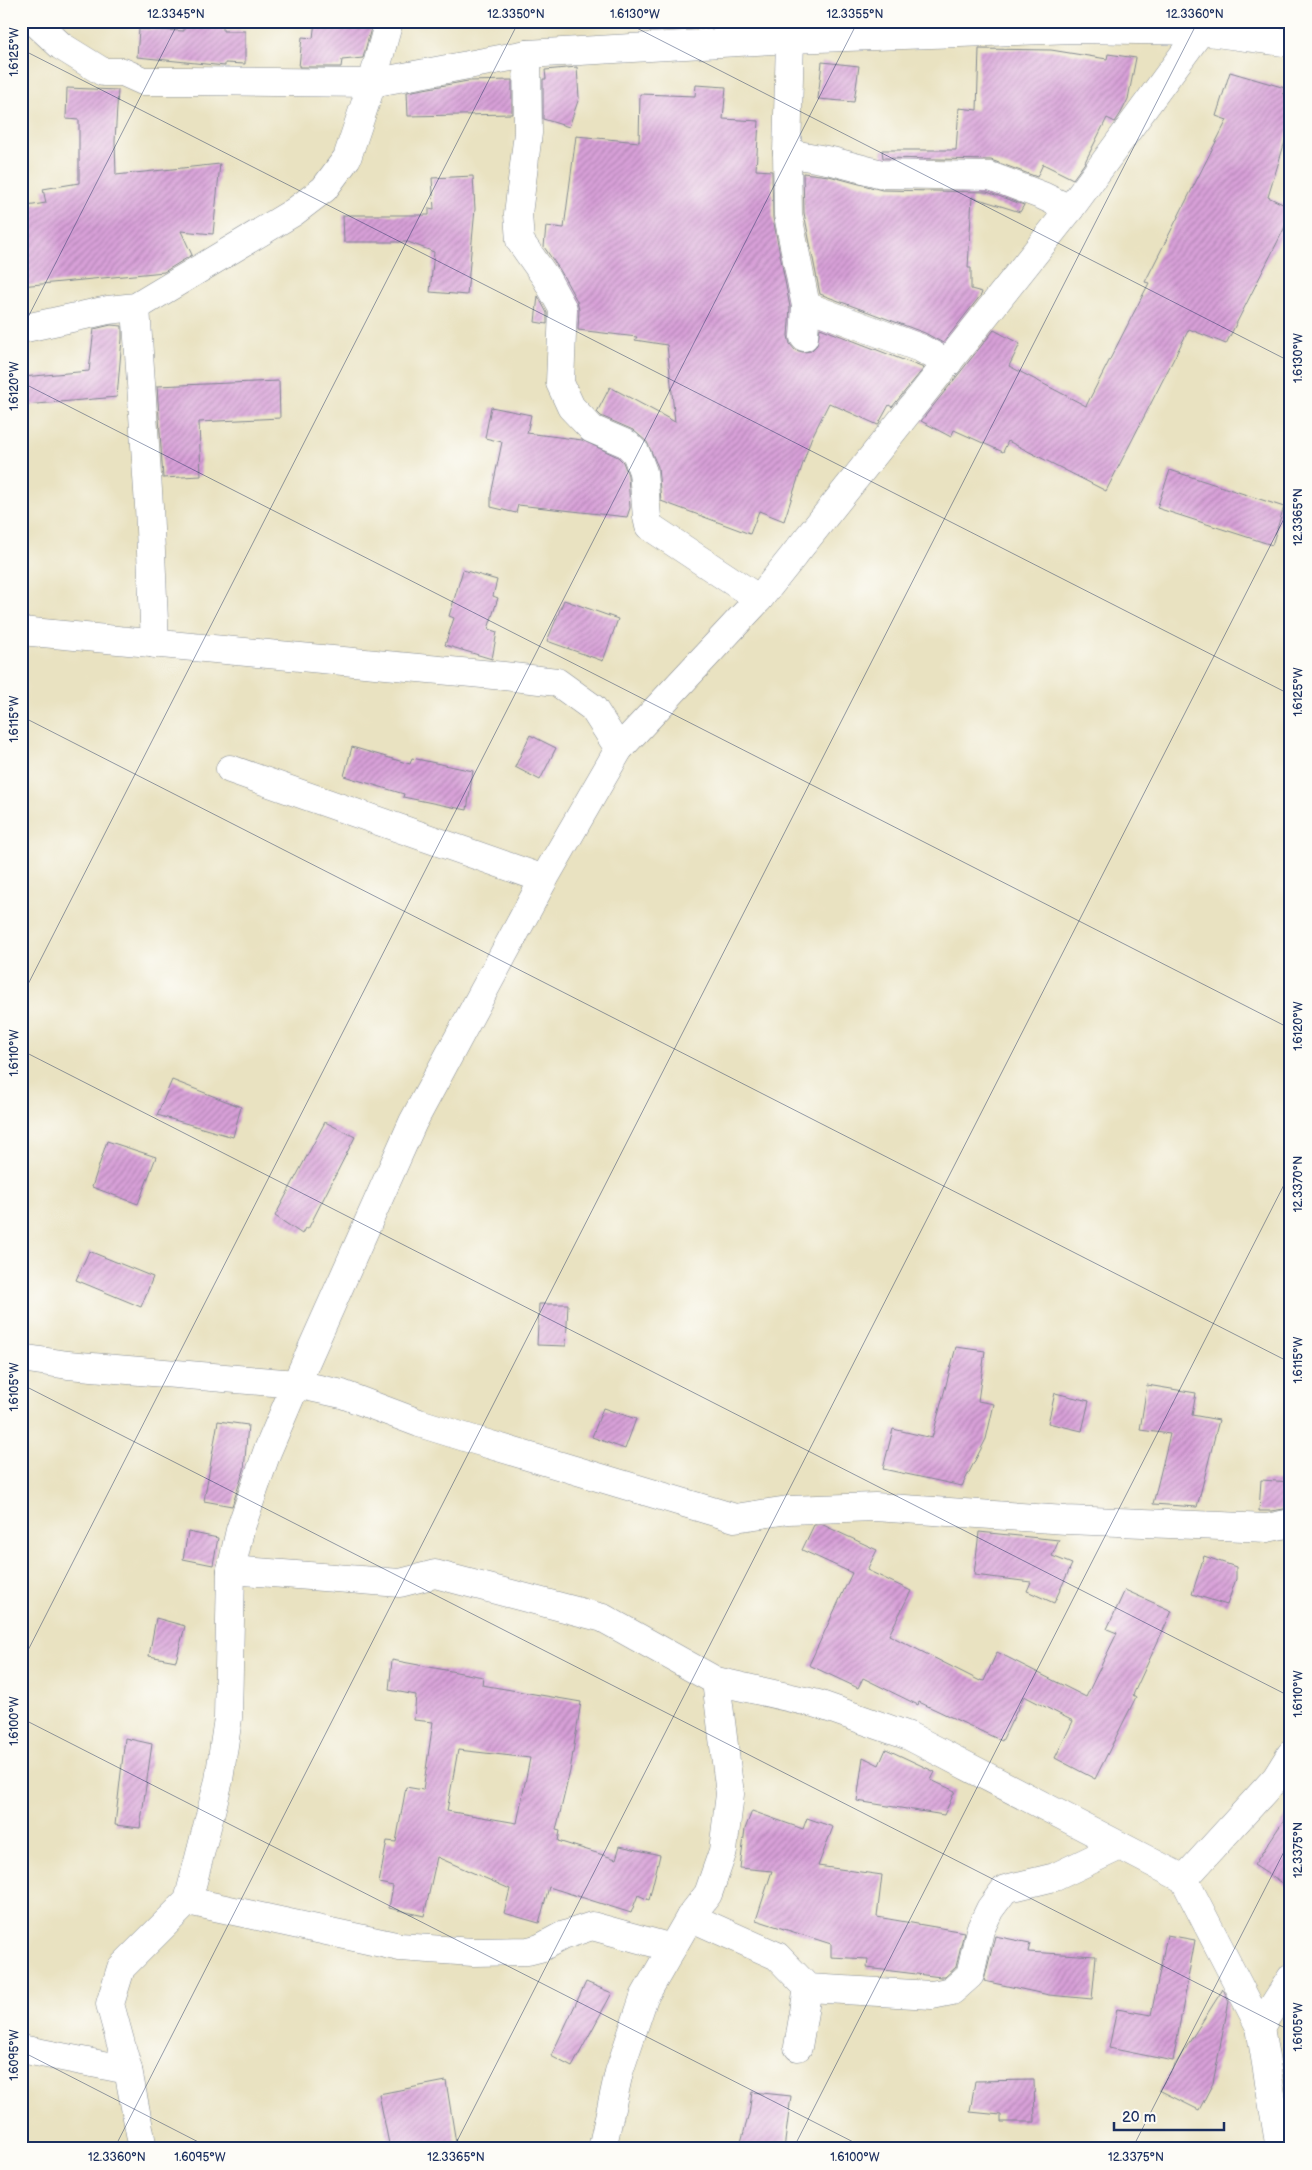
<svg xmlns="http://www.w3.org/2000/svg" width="1312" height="2170" font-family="'Balsamiq Sans',sans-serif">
  <defs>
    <pattern id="building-hatch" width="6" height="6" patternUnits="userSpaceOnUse" patternTransform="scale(1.25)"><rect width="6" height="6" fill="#d8a0d8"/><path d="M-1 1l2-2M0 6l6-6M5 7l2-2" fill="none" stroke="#ae83b2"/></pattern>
  </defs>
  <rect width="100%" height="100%" fill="#fdfcf7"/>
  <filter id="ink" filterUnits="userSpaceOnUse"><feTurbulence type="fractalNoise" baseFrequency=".02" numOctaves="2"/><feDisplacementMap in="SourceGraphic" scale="10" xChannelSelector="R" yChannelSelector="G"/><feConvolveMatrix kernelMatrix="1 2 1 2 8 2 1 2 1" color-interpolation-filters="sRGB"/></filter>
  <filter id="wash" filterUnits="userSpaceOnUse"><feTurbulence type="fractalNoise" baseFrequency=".0096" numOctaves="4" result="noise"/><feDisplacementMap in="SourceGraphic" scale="20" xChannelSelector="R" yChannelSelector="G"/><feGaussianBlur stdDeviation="1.12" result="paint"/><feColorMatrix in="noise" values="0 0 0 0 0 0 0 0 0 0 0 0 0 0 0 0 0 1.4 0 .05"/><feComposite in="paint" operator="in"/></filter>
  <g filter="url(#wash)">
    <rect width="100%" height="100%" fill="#e9e2c1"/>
    <g id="blocks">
      <g fill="url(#building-hatch)" fill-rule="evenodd">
        <path d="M184,21h39v10h22v33l-20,-1v3l-88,-9 2,-28 45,2z"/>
        <path d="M315,21h58l-10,37 -21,2 -1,7h-42l3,-30 11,1z"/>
        <path d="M979,49l72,1 56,9 1,-5 28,4 -8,41 -7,14 -6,9 -8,-4 -23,46 -11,15 -30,-15 -6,13 -46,-17 -108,-2 -1,-8h74l3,-42 18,2z"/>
        <path d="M822,62l37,4 -5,36 -36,-3z"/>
        <path d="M577,67l2,31 -10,29 -26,-8v-40h3l-1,-9z"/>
        <path d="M1230,72l55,16 -2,6 8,2v26l-23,75 23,11v7l-65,129 -37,-15 -83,162 -98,-50 -5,11 -49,-22 -3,7 -30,-16 73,-91 26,14 -11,22 77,40 63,-123 -4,-1 82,-162 -11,-4z"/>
        <path d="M512,80v34l-104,2 -1,-24 61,-11z"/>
        <path d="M696,85l30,2 -3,32 36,2 -3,49 16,1 1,47 17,89 -2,29 2,8 5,6 8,2 8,-1 6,-6 3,-17 104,40 -32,39 -3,-2 -11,20 -49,-22 -18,36 -27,82 -25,-10 -9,23 -89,-33 -3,-34 -11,-25 -14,-12 -32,-14 -4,-4 13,-25 65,35 -8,-77 -32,-5 2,-3 -59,-7 1,-20 -2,-9 -17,-31 -16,-23 2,-21 18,2 12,-92 63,6 1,-48 55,2z"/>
        <path d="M67,88l51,2 -3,51 1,34 104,-11 -7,70 -32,-3 11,24 -28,17 -143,14v-79l25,-4 -3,-14 36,-6v-63l-13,-1z"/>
        <path d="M803,173l26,3 53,14 105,2 37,13 -4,7 -48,-15 -4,71h3v21l11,3 -1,3 -38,48 -18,-10 -105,-39 -16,-81z"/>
        <path d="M473,176l2,33 -8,86 -37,-3 4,-40 -26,-10h-64l-1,-27h86v-7l5,1 -2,-31z"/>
        <path d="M538,296l9,17v11l-12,-2z"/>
        <path d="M111,325l11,1v13l-5,58 -92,8 -2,-28 66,-6 5,-42z"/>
        <path d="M279,381l1,37 -81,4 2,54 -38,2 -6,-92z"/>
        <path d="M491,407l40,8 -4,18 55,7 36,17 5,5 5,13 2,33 -3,9 -109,-12 -2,8 -25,-6v-12l11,-53 -17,-4z"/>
        <path d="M1170,470l114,37 -12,38 -115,-37z"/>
        <path d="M463,570l34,10 -4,16 5,2 -10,31 9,3 -5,27 -47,-14 9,-27 -5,-2z"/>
        <path d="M564,600l54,19 -15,42 -56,-20z"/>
        <path d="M530,735l26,13 -16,32 -25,-13z"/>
        <path d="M352,747l58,17 2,-6 61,13 -6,39 -64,-13 1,-3 -60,-18z"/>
        <path d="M172,1080l69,27 -8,30 -76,-22z"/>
        <path d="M325,1122l30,15 -47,92 -3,-1 -3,6 -27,-18z"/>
        <path d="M107,1141l49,16 -18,47 -46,-17z"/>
        <path d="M89,1251l64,26 -12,30 -65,-27z"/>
        <path d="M539,1304h29l-2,42 -29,-1z"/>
        <path d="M956,1347l29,4 -7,50 16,3 -8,35 -24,47 -79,-17 10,-40 39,9z"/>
        <path d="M1147,1385l49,8 -4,22 27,5 -22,87 -44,-3 17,-70 -30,-4z"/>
        <path d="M1055,1393l34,8 -7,30 -34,-8z"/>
        <path d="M603,1408l33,11 -11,30 -33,-12z"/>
        <path d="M218,1421l30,4 -4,45 -12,36 -28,-5z"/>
        <path d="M1261,1480l30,2v26l-20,3h-12z"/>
        <path d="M821,1524l56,26 -10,20 44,21 -22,44 91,46v-1l4,1 13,-29 89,45 31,-64 -10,-4 18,-39 47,21 -39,84 3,2 -41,82 -40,-21 18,-37 -49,-25 -22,45 -83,-39 -1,3 -55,-27 -5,10 -49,-23 43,-92 -50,-23 12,-25z"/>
        <path d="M188,1532l30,6 -5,27 -30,-6z"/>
        <path d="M979,1532l80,8 -7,16 20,8 -18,39 -27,-12 4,-9 -57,-7z"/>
        <path d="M1204,1556l32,11v12l-9,26 -35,-11z"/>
        <path d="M156,1618l29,8 -9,35 -27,-5z"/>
        <path d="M392,1660l91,17 -1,8 99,17 -11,69 -14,59 4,1 -2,10 58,18 4,-13 40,9 -11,45 -11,-5 -7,18 -82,-26 -10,36 -35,-10 6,-24 -73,-32 -13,59 -35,-8 4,-22 -14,-3 8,-42 9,1 10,-55 17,3 10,-68 -19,-2 2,-25 -27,-5zM458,1750l72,8 -13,65 -70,-12z"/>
        <path d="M125,1738l27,6 -12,84 -25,-3z"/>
        <path d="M886,1749l49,23 -4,8 24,11 -11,24 -87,-14 6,-44 16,8z"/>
        <path d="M1291,1809v80l-37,-24z"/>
        <path d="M752,1811l51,18 4,-11 26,9 -15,39 64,9 -5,42 87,15 -8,35 -11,10h-4l-74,-9 1,-9 -37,-2v-13l-75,-24 16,-49 -32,-3 5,-39z"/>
        <path d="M1167,1935l28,5 -22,121 -64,-13 8,-39 34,6z"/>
        <path d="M995,1936l35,7 -2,9 68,4 -4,43 -43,-4 -65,-14z"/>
        <path d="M586,1982l26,11 -40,74 -21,-11z"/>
        <path d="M1223,1989l6,12 -16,82 -14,27 -40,-20z"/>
        <path d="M1034,2080l1,42h-34v-7l-31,-3 5,-31z"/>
        <path d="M446,2081l11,68h-67l-11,-55z"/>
        <path d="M752,2092l39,4 -7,53h-45l10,-35z"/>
      </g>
    </g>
  </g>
  <g filter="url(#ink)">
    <use href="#blocks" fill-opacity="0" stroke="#828890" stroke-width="1"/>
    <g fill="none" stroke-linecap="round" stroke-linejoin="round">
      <defs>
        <g id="street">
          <path d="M34,21l27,25 42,26h20l20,9h42l187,2 155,-29 263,-15 284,-10 127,2 90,12"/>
          <path d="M790,39l-3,114 1,62 18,91 -2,31"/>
          <path d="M527,54l1,79 -10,81 2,27 26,37 17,31 -3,74 11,24 21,22 35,15 9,9 7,19 4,45 2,9 110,73"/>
          <path d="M787,153l45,8 50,13 108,2 53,20 27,13"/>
          <path d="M806,306l114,42 28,15"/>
          <path d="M136,307l13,199 6,138"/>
          <path d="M21,329l87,-19 28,-3 158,-95 30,-23 23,-31 25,-75 17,-62"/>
          <path d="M21,631l483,45 53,6 36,26 26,41"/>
          <path d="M230,769l314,110"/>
          <path d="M21,1358l47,7 228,19 117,-262 131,-243 75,-130 140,-150 311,-390 138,-188"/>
          <path d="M231,1570l169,13 35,-9 168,44 113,63 102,23 91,32 275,143 76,148 20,122"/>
          <path d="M1184,1879l92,-101 15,-24"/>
          <path d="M188,1901l212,46 73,5 55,-1 12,-3 22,-12 30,-10 80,22"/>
          <path d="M690,1917l87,39 31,32 -10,59"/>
          <path d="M808,1988l124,7 20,-4 18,-16 10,-45 10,-21 15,-20 50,-12 65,-31"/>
          <path d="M1260,2027l31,-49"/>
          <path d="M21,2049l107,21"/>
          <path d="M143,2149l-15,-79 -18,-66 11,-36 67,-67 31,-121 9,-62 3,-148 9,-40 27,-78 29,-68 46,10 77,29 52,16 264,79 53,-8 87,-3 191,13 155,6 46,2 24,-5"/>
          <path d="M602,2149l17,-77 25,-75 46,-80 18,-23 15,-43 7,-57 -14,-113"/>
        </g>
      </defs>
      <use href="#street" stroke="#828890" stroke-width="29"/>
      <use href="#street" stroke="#fff" stroke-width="28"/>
    </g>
  </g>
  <path fill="none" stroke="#1b2f5e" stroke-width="1" stroke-opacity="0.45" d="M623,21l668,341M1278,21l13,7M21,49l1270,646M21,331l158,-310M21,382l1270,647M21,716l1270,647M21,998l498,-977M21,1050l1270,647M21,1384l1270,647M21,1664l837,-1643M21,1718l846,431M21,2051l191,98M114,2149l1084,-2128M453,2149l838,-1644M793,2149l498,-978M1132,2149l159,-311"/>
  <rect width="1312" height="2170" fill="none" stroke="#fdfcf7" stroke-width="55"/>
  <path d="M1114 2122v8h110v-8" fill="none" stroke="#1b2f5e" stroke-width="2.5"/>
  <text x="1122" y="2122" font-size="15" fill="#1b2f5e" stroke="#fdfcf7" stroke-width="4" paint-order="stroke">20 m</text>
  <rect x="28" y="28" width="1256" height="2114" fill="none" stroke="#1b2f5e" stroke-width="2"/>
  <g font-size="12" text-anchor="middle" fill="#1b2f5e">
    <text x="176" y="18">12.3345°N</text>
    <text x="516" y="18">12.3350°N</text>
    <text x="635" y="18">1.6130°W</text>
    <text x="855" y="18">12.3355°N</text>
    <text x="1195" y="18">12.3360°N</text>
    <text transform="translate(14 52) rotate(-90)" y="4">1.6125°W</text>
    <text transform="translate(1298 358) rotate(-90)" y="4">1.6130°W</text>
    <text transform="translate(14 386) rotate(-90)" y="4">1.6120°W</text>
    <text transform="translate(1298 517) rotate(-90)" y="4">12.3365°N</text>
    <text transform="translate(1298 692) rotate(-90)" y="4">1.6125°W</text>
    <text transform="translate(14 719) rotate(-90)" y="4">1.6115°W</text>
    <text transform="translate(1298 1026) rotate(-90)" y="4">1.6120°W</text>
    <text transform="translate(14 1053) rotate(-90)" y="4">1.6110°W</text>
    <text transform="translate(1298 1184) rotate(-90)" y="4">12.3370°N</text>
    <text transform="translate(1298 1360) rotate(-90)" y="4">1.6115°W</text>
    <text transform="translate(14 1387) rotate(-90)" y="4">1.6105°W</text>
    <text transform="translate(1298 1694) rotate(-90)" y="4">1.6110°W</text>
    <text transform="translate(14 1721) rotate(-90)" y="4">1.6100°W</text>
    <text transform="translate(1298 1850) rotate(-90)" y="4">12.3375°N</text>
    <text transform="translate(1298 2027) rotate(-90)" y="4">1.6105°W</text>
    <text transform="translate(14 2055) rotate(-90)" y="4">1.6095°W</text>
    <text x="117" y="2161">12.3360°N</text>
    <text x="200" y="2161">1.6095°W</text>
    <text x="456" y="2161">12.3365°N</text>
    <text x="855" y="2161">1.6100°W</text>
    <text x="1136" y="2161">12.3375°N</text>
  </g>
</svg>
